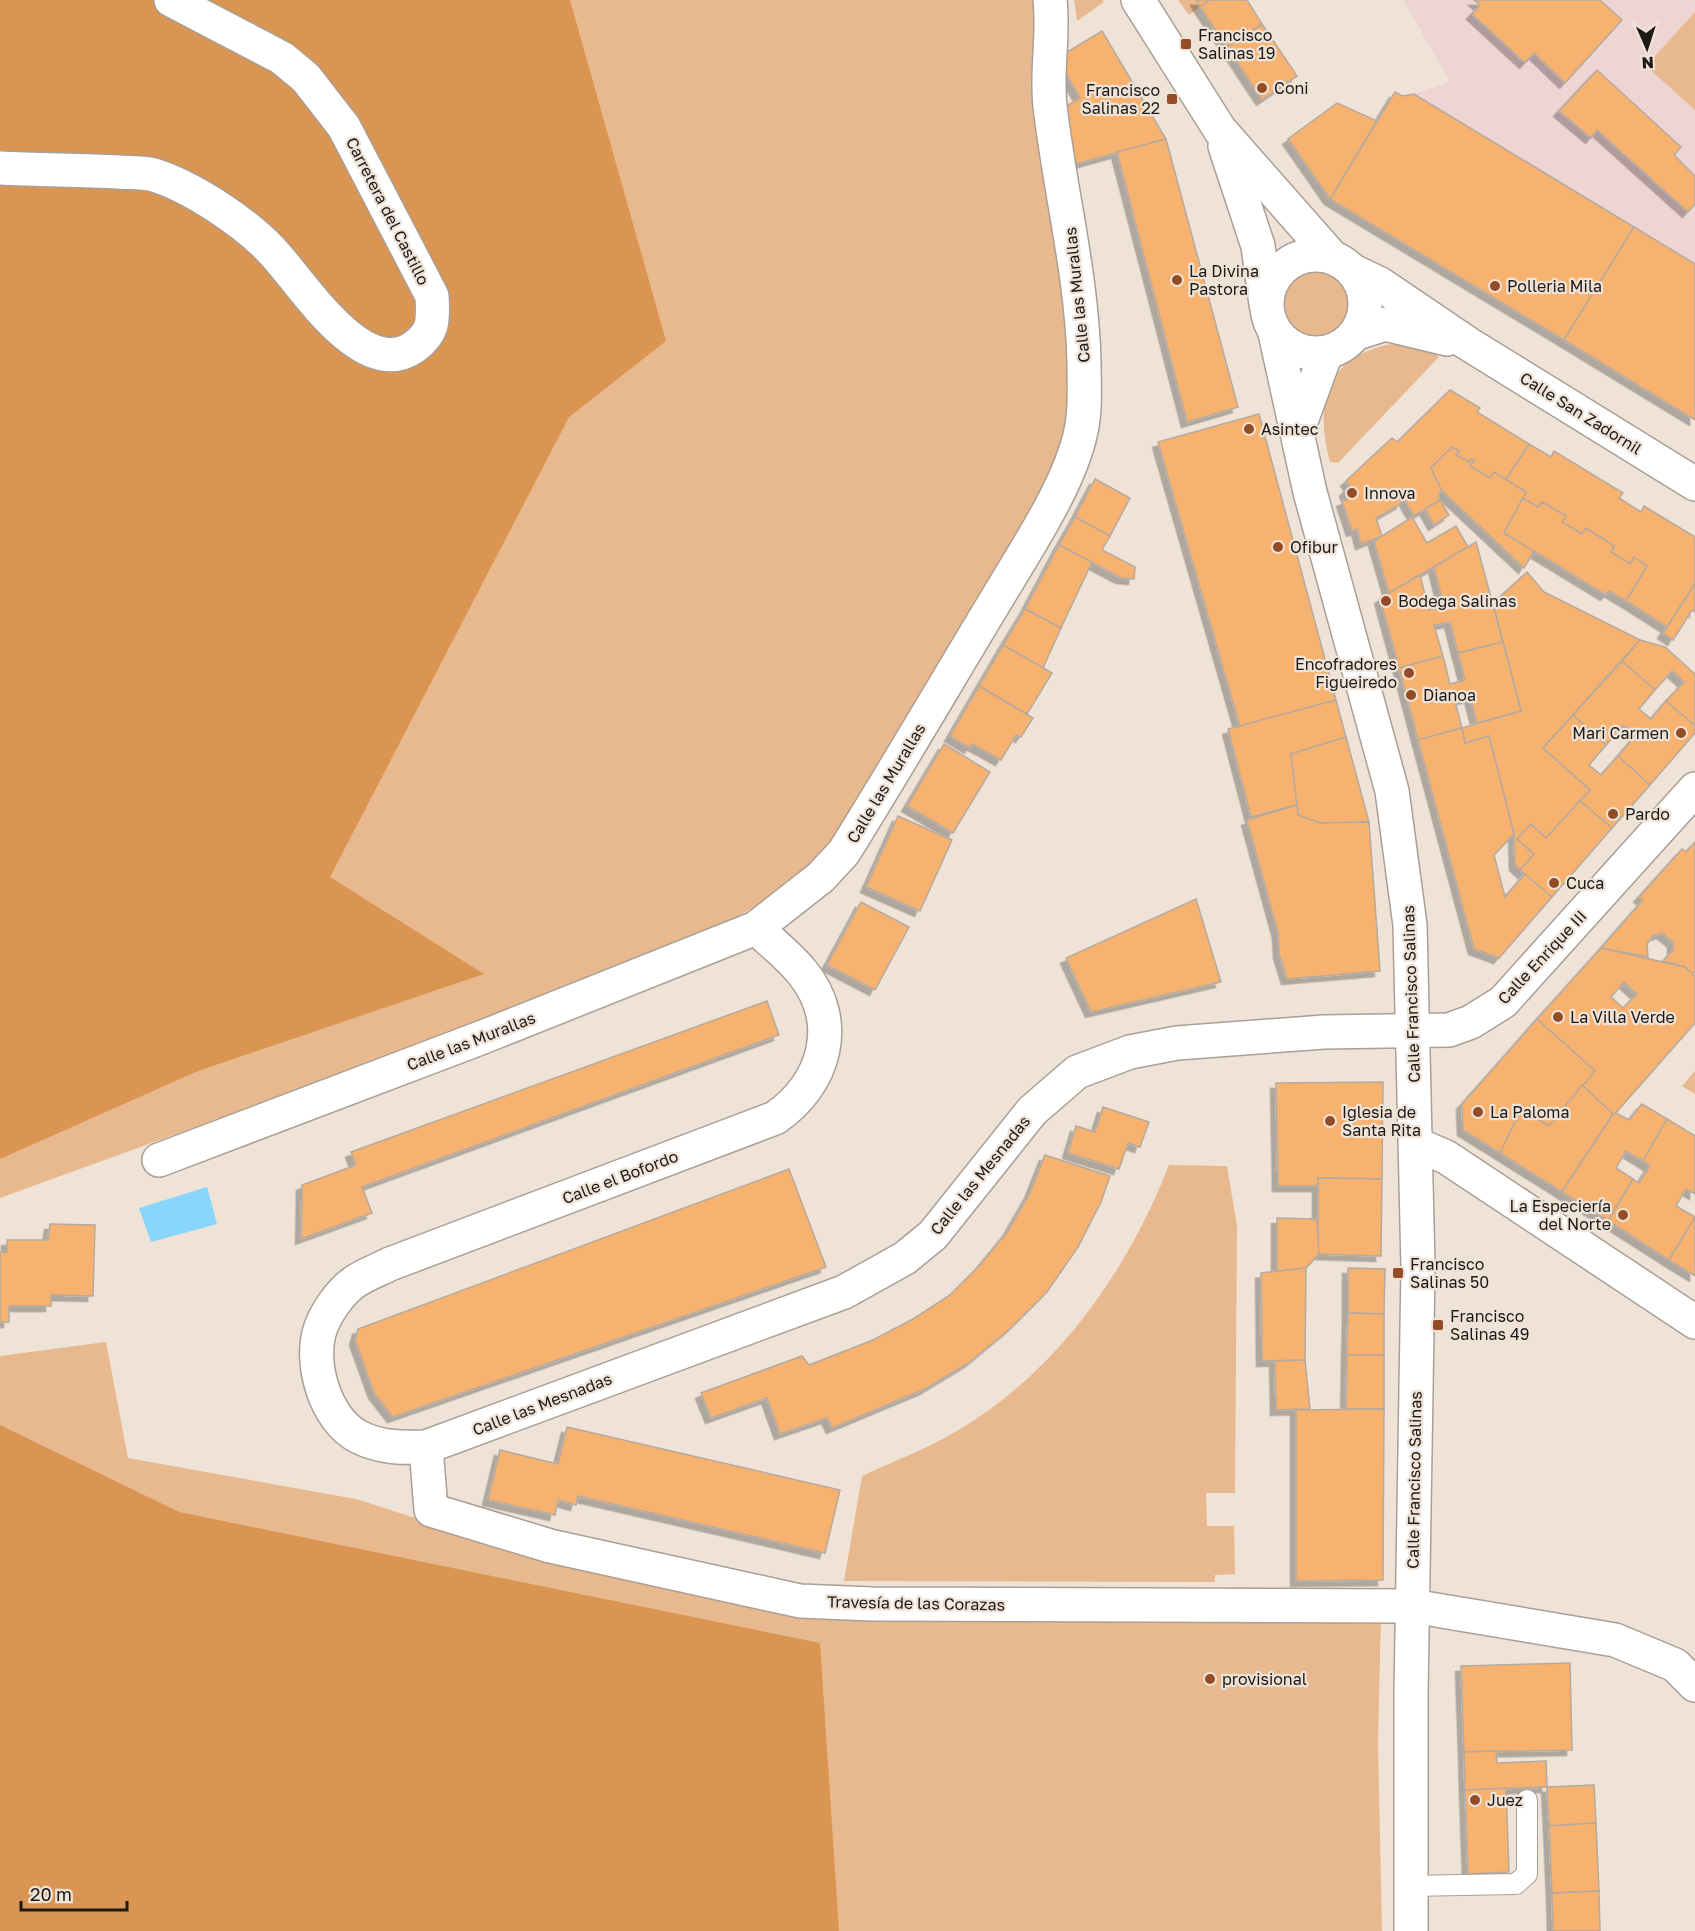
<svg xmlns="http://www.w3.org/2000/svg" width="1695" height="1931" font-family="'Golos Text',sans-serif">
  <defs>
    <filter id="shadow"><feDropShadow dx="-5.5" dy="5.5" stdDeviation="0" flood-color="#0004"/></filter>
  </defs>
  <rect width="100%" height="100%" fill="#efe3d8"/>
  <path fill="#efd4d4" d="M1403,0h292v264l-281,-170 36,-12z"/>
  <g fill="#e8b98e">
    <path d="M0,0h1040l12,178 20,221 -9,54 -52,104 -174,284 -41,41 -66,39 -121,56 -609,221z"/>
    <path d="M1074,0h28l2,2 -27,19z"/>
    <path d="M1178,0h18l4,7 -11,8z"/>
    <path d="M1695,12v98l-49,-44z"/>
    <circle cx="1315" cy="305" r="37"/>
    <path d="M1405,342l25,6 9,9 -101,106 -8,-1c-18,-66 1,-112 75,-120z"/>
    <path d="M1695,1071v23l-13,-8z"/>
    <path d="M1169,1165l58,1 10,60 -2,267h-29l1,33h27l1,48 -20,1v7l-371,-1 18,-105c31,-15 65,-27 95,-45 100,-59 170,-159 212,-266z"/>
    <path d="M106,1342l22,116 228,41 216,69 175,37 634,8 -3,130 4,188h-1382v-575z"/>
  </g>
  <g fill="#d99551">
    <path d="M0,0h570l96,341 -97,76 -239,460 154,97 -286,97 -198,88z"/>
    <path d="M0,1425l179,87 641,131 19,288h-839z"/>
  </g>
  <path fill="#88d6fc" d="M207,1187l10,37 -66,18 -12,-34z"/>
  <g fill="#f8b26f" stroke="#b5aa9f" stroke-width="1.5" fill-rule="evenodd" filter="url(#shadow)">
    <path d="M1196,0h14l-10,7z"/>
    <path d="M1210,0h37l15,24 -35,23 -27,-40z"/>
    <path d="M1474,0h126l22,20 -57,63 -31,-30 -9,10 -53,-49 8,-9z"/>
    <path d="M1262,24l35,52 -35,24 -35,-53z"/>
    <path d="M1102,31l64,108 -90,25 -16,-54 20,-12 -23,-40z"/>
    <path d="M1597,70l84,77 -7,8 21,21v28l-7,8 -91,-82 -6,8 -32,-27z"/>
    <path d="M1395,92l7,4 12,-2 220,133 -70,113 -234,-141z"/>
    <path d="M1337,103l40,18 -47,78 -42,-60z"/>
    <path d="M1166,139l72,268 -51,15 -70,-270z"/>
    <path d="M1634,227l61,37v156l-131,-80z"/>
    <path d="M1450,390l30,18 -3,4 52,32 -23,36 -12,-8 -4,6 -20,-12 4,-6 -3,-1 -2,3 -13,-7 3,-4 -7,-4 -21,21 11,23 -4,4 2,5 -26,16 -11,-19 -3,2 2,4 -26,15 6,18 -21,8 -4,-15 -5,2 -10,-30 6,-2 -3,-8 5,-5 -4,-5 46,-43 5,4z"/>
    <path d="M1259,414l77,286 -96,27 -82,-285z"/>
    <path d="M1529,444l22,13 3,-6 69,42 -4,5 22,14 3,-6 51,31v47l-28,43 -41,-26 21,-35 -13,-9 -4,7 -19,-12 3,-6 -28,-18 -4,6 -20,-12 4,-6 -24,-14 -4,5 -15,-9 3,-6 -20,-12z"/>
    <path d="M1452,447l7,4 -3,4 13,7 2,-3 3,1 -4,6 20,12 4,-6 32,20 -22,41 30,18 -10,17 -82,-77 -11,-23z"/>
    <path d="M1095,479l35,19 -20,38 -35,-19z"/>
    <path d="M1523,498l15,9 4,-5 24,14 -4,6 20,12 4,-6 28,18 -3,6 19,12 4,-7 13,9 -21,35 -17,-10 -3,4 -102,-62z"/>
    <path d="M1440,500l9,15 -15,10 -9,-16z"/>
    <path d="M1075,517l35,19 -8,14 33,17 -1,12 -13,-1 -62,-33z"/>
    <path d="M1412,517l15,26 29,-17 12,21 -79,46 -15,-52z"/>
    <path d="M1476,542l27,100 -45,11 -8,-31 -16,3 9,31 -44,12 -19,-70 40,-23 9,35 15,-3 -10,-40z"/>
    <path d="M1059,545l33,17 -31,66 -36,-19z"/>
    <path d="M1527,572l17,20 96,48 -97,108 47,42 -44,48 -15,-14 -14,15 17,15 -14,16 -5,-5 -1,-31 -25,-98 -24,7 -3,-15 59,-17 -28,-108z"/>
    <path d="M1695,584v28l-3,-2 -19,30 -10,-7z"/>
    <path d="M1025,609l36,19 -18,40 -40,-23z"/>
    <path d="M1640,640l25,7 30,27v52l-29,-25 18,-19 -12,-11 -17,19 -33,-29z"/>
    <path d="M1503,642l18,69 -44,12 -7,-26 -15,4 7,27 -44,12 -19,-72 44,-12 7,28 15,-4 -7,-27z"/>
    <path d="M1003,645l49,28 -25,41 -48,-28z"/>
    <path d="M1622,661l33,29 -16,19 12,10 15,-18 29,25v7l-45,52 -32,-29 17,-20 -11,-11 -18,20 -33,-30z"/>
    <path d="M979,686l54,32 -12,19 -5,-2 -15,25 -29,-16 -2,4 -20,-12z"/>
    <path d="M1336,700l10,37 -55,17 6,51 -46,12 -23,-88z"/>
    <path d="M1573,715l33,30 -17,20 12,10 17,-19 32,29 -38,43 -32,-27 10,-11 -47,-42z"/>
    <path d="M1462,728l3,15 24,-7 25,98 -20,21 11,42 20,-23 27,23 -53,61 -25,-9 -56,-209z"/>
    <path d="M1346,737l23,85 -49,1 -22,-8 -7,-61z"/>
    <path d="M944,744l46,28 -37,61 -46,-27z"/>
    <path d="M1580,801l32,27 -60,69 -32,-27 14,-16 -17,-15 14,-15 15,14z"/>
    <path d="M1297,805l1,10 22,8 49,-1 11,149 -93,8 -8,-26 -1,-20 -31,-113z"/>
    <path d="M898,816l54,24 -32,71 -54,-24z"/>
    <path d="M1695,842v130l-2,2 -8,-7 -22,-6 10,-11v-8l-11,-9 -9,3 -6,8 1,13 -47,-9 42,-48 -4,-3 43,-48 4,3z"/>
    <path d="M1196,899l25,83 -130,30 -25,-54z"/>
    <path d="M861,902l48,25 -34,63 -48,-25z"/>
    <path d="M1601,948l84,19 10,9v47l-81,92 -32,-30 13,-14 -58,-52zM1624,982l13,12 -14,14 -12,-11z"/>
    <path d="M767,1001l12,34 -417,152 10,26 -71,26 1,-54 54,-20 -5,-13z"/>
    <path d="M1537,1019l58,52 -46,55 -28,-16 -21,43 -37,-23 -1,-26z"/>
    <path d="M1383,1082l-1,97 -64,-1v8h-40l-2,-103z"/>
    <path d="M1582,1085l31,29 -51,78 -62,-39 21,-43 28,16z"/>
    <path d="M1642,1104l25,15 -24,42 -17,-10 -10,17 17,11 -25,42 -46,-29 51,-78 3,-1 13,7z"/>
    <path d="M1103,1107l46,15 -9,25 -12,-4 -9,26 -51,-16 8,-27 19,6z"/>
    <path d="M1667,1119l28,17v58l-9,-5 -10,17 19,11 -26,43 -61,-39 25,-42 6,4 11,-17 -7,-5z"/>
    <path d="M1045,1155l65,21 -9,26 -23,45 -31,45 -37,37 -40,33 -45,27 -93,39 -5,-10 -47,16 -13,-36 -56,20 -10,-25 101,-37 7,9 64,-25 40,-21 37,-24 30,-30 28,-34 22,-38z"/>
    <path d="M789,1169l37,98 -433,150 -19,-24 -19,-53 3,-11z"/>
    <path d="M1318,1178l64,1 -1,77 -63,-2z"/>
    <path d="M1695,1217v59l-26,-16z"/>
    <path d="M1277,1218l40,1 2,35 -13,14 -29,3z"/>
    <path d="M50,1224l45,1 -2,71 -42,-1v11h-42v16h-9v-70h7v-12h41z"/>
    <path d="M1306,1268l-1,92 -43,1 -1,-88z"/>
    <path d="M1348,1268l37,1 -1,45 -36,-1z"/>
    <path d="M1348,1313l36,1v41h-37z"/>
    <path d="M1347,1355h37v54h-38z"/>
    <path d="M1305,1360l5,49 -34,1 -1,-49z"/>
    <path d="M1384,1409l-1,171 -87,1v-171z"/>
    <path d="M567,1427l273,63 -15,63 -247,-57 -2,9 -18,-5 -3,15 -67,-15 12,-50 58,14z"/>
    <path d="M1570,1663l2,87 -108,2 -3,-86z"/>
    <path d="M1496,1751l1,12 49,-2 1,26 -82,3 -1,-38z"/>
    <path d="M1594,1785l2,38 -47,3 -2,-39z"/>
    <path d="M1506,1788l3,84 -41,2 -3,-84z"/>
    <path d="M1596,1823l3,68 -47,2 -3,-67z"/>
    <path d="M1599,1891l1,40h-47l-1,-38z"/>
  </g>
  <g fill="none" stroke-linecap="round" stroke-linejoin="round">
    <defs>
      <path id="service" d="M1410,1886l106,-2 11,-10v-74"/>
      <g id="minor">
        <path d="M1138,0l82,130 111,126"/>
        <path d="M1225,146l33,100 8,58"/>
        <path d="M0,168c39,2 79,2 118,4 11,1 26,0 36,3 38,12 91,47 118,76 29,30 90,132 142,96 21,-15 19,-28 18,-51l-88,-169 -38,-49 -24,-20 -111,-58"/>
        <circle cx="1316" cy="304" r="49"/>
        <path d="M1355,272l25,12 87,59 228,141"/>
        <path d="M1275,333l35,159 82,299 18,134 8,342 -7,428v236"/>
        <path d="M1357,333l28,-9 62,15"/>
        <path d="M1297,432l29,-79"/>
        <path d="M756,928c15,14 33,28 46,44 41,50 23,112 -27,146l-385,146c-12,6 -26,11 -37,19 -13,10 -26,28 -32,44 -13,34 4,93 38,110 22,11 44,11 67,10l418,-155 61,-34 28,-23 99,-124 45,-39 53,-20 47,-9 147,-11 125,-2 22,-8 32,-20 192,-213"/>
        <path d="M1416,1144l30,13 249,165"/>
        <path d="M159,1160l324,-123 273,-109 65,-51 23,-25c53,-85 103,-171 155,-257 28,-47 71,-111 82,-164 5,-23 3,-47 3,-69 -2,-87 -24,-170 -34,-256 -4,-36 4,-70 0,-106"/>
        <path d="M426,1447l5,63 119,36 250,55 72,3 540,2 203,34 60,25 20,20"/>
      </g>
    </defs>
    <use href="#service" stroke="#aa9f95" stroke-width="22"/>
    <use href="#minor" stroke="#aa9f95" stroke-width="36"/>
    <use href="#service" stroke="#fff" stroke-width="20"/>
    <use href="#minor" stroke="#fff" stroke-width="33"/>
  </g>
  <g fill="#934c26" stroke="#efe3d8" stroke-width="2">
    <rect x="1180" y="38" width="12" height="12" rx="3"/>
    <circle cx="1262" cy="88" r="6"/>
    <rect x="1166" y="93" width="12" height="12" rx="3"/>
    <circle cx="1177" cy="280" r="6"/>
    <circle cx="1495" cy="286" r="6"/>
    <circle cx="1249" cy="429" r="6"/>
    <circle cx="1352" cy="493" r="6"/>
    <circle cx="1278" cy="547" r="6"/>
    <circle cx="1386" cy="601" r="6"/>
    <circle cx="1409" cy="673" r="6"/>
    <circle cx="1411" cy="695" r="6"/>
    <circle cx="1681" cy="733" r="6"/>
    <circle cx="1613" cy="814" r="6"/>
    <circle cx="1554" cy="883" r="6"/>
    <circle cx="1558" cy="1017" r="6"/>
    <circle cx="1478" cy="1112" r="6"/>
    <circle cx="1330" cy="1121" r="6"/>
    <circle cx="1623" cy="1215" r="6"/>
    <rect x="1392" y="1267" width="12" height="12" rx="3"/>
    <rect x="1432" y="1319" width="12" height="12" rx="3"/>
    <circle cx="1210" cy="1679" r="6"/>
    <circle cx="1475" cy="1800" r="6"/>
  </g>
  <g text-anchor="middle" dominant-baseline="central" stroke-width="4.5" stroke-linejoin="round" paint-order="stroke">
    <g font-size="16" fill="#1e1916" stroke="#efe3d8" text-anchor="start">
      <text x="1198" y="35">Francisco<tspan x="1198" dy="18">Salinas 19</tspan></text>
      <text x="1274" y="88">Coni</text>
      <text x="1160" y="90" text-anchor="end">Francisco<tspan x="1160" dy="18">Salinas 22</tspan></text>
      <text x="1189" y="271">La Divina<tspan x="1189" dy="18">Pastora</tspan></text>
      <text x="1507" y="286">Polleria Mila</text>
      <text x="1261" y="429">Asintec</text>
      <text x="1364" y="493">Innova</text>
      <text x="1290" y="547">Ofibur</text>
      <text x="1398" y="601">Bodega Salinas</text>
      <text x="1397" y="664" text-anchor="end">Encofradores<tspan x="1397" dy="18">Figueiredo</tspan></text>
      <text x="1423" y="695">Dianoa</text>
      <text x="1669" y="733" text-anchor="end">Mari Carmen</text>
      <text x="1625" y="814">Pardo</text>
      <text x="1566" y="883">Cuca</text>
      <text x="1570" y="1017">La Villa Verde</text>
      <text x="1342" y="1112">Iglesia de<tspan x="1342" dy="18">Santa Rita</tspan></text>
      <text x="1490" y="1112">La Paloma</text>
      <text x="1611" y="1206" text-anchor="end">La Especiería<tspan x="1611" dy="18">del Norte</tspan></text>
      <text x="1410" y="1264">Francisco<tspan x="1410" dy="18">Salinas 50</tspan></text>
      <text x="1450" y="1316">Francisco<tspan x="1450" dy="18">Salinas 49</tspan></text>
      <text x="1222" y="1679">provisional</text>
      <text x="1487" y="1800">Juez</text>
    </g>
    <g font-size="16" fill="#1e1916" stroke="#efe3d8">
      <text transform="translate(388 211) rotate(63)">Carretera del Castillo</text>
      <text transform="translate(1077 295) rotate(-96)">Calle las Murallas</text>
      <text transform="translate(1581 413) rotate(32)">Calle San Zadornil</text>
      <text transform="translate(886 783) rotate(-59)">Calle las Murallas</text>
      <text transform="translate(1542 957) rotate(-47)">Calle Enrique III</text>
      <text transform="translate(1411 994) rotate(-92)">Calle Francisco Salinas</text>
      <text transform="translate(471 1041) rotate(-21)">Calle las Murallas</text>
      <text transform="translate(980 1175) rotate(-51)">Calle las Mesnadas</text>
      <text transform="translate(620 1177) rotate(-21)">Calle el Bofordo</text>
      <text transform="translate(542 1404) rotate(-21)">Calle las Mesnadas</text>
      <text transform="translate(1414 1480) rotate(-89)">Calle Francisco Salinas</text>
      <text transform="translate(916 1603) rotate(1)">Travesía de las Corazas</text>
    </g>
  </g>
  <g transform="translate(1647 48) rotate(177)" stroke="#efe3d8" stroke-width="4.5" paint-order="stroke">
  <path d="M0-4.5L10 22L0 15L-10 22Z" fill="#1e1916"/>
  <text y="-9" font-size="16" font-weight="bold" text-anchor="middle" fill="#1e1916">N</text>
  </g>
  <path d="M21 1901v9h106v-9" fill="none" stroke="#1e1916" stroke-width="3"/>
  <text x="30" y="1901" font-size="18" fill="#1e1916" stroke="#efe3d8" stroke-width="4.5" paint-order="stroke">20 m</text>
</svg>
